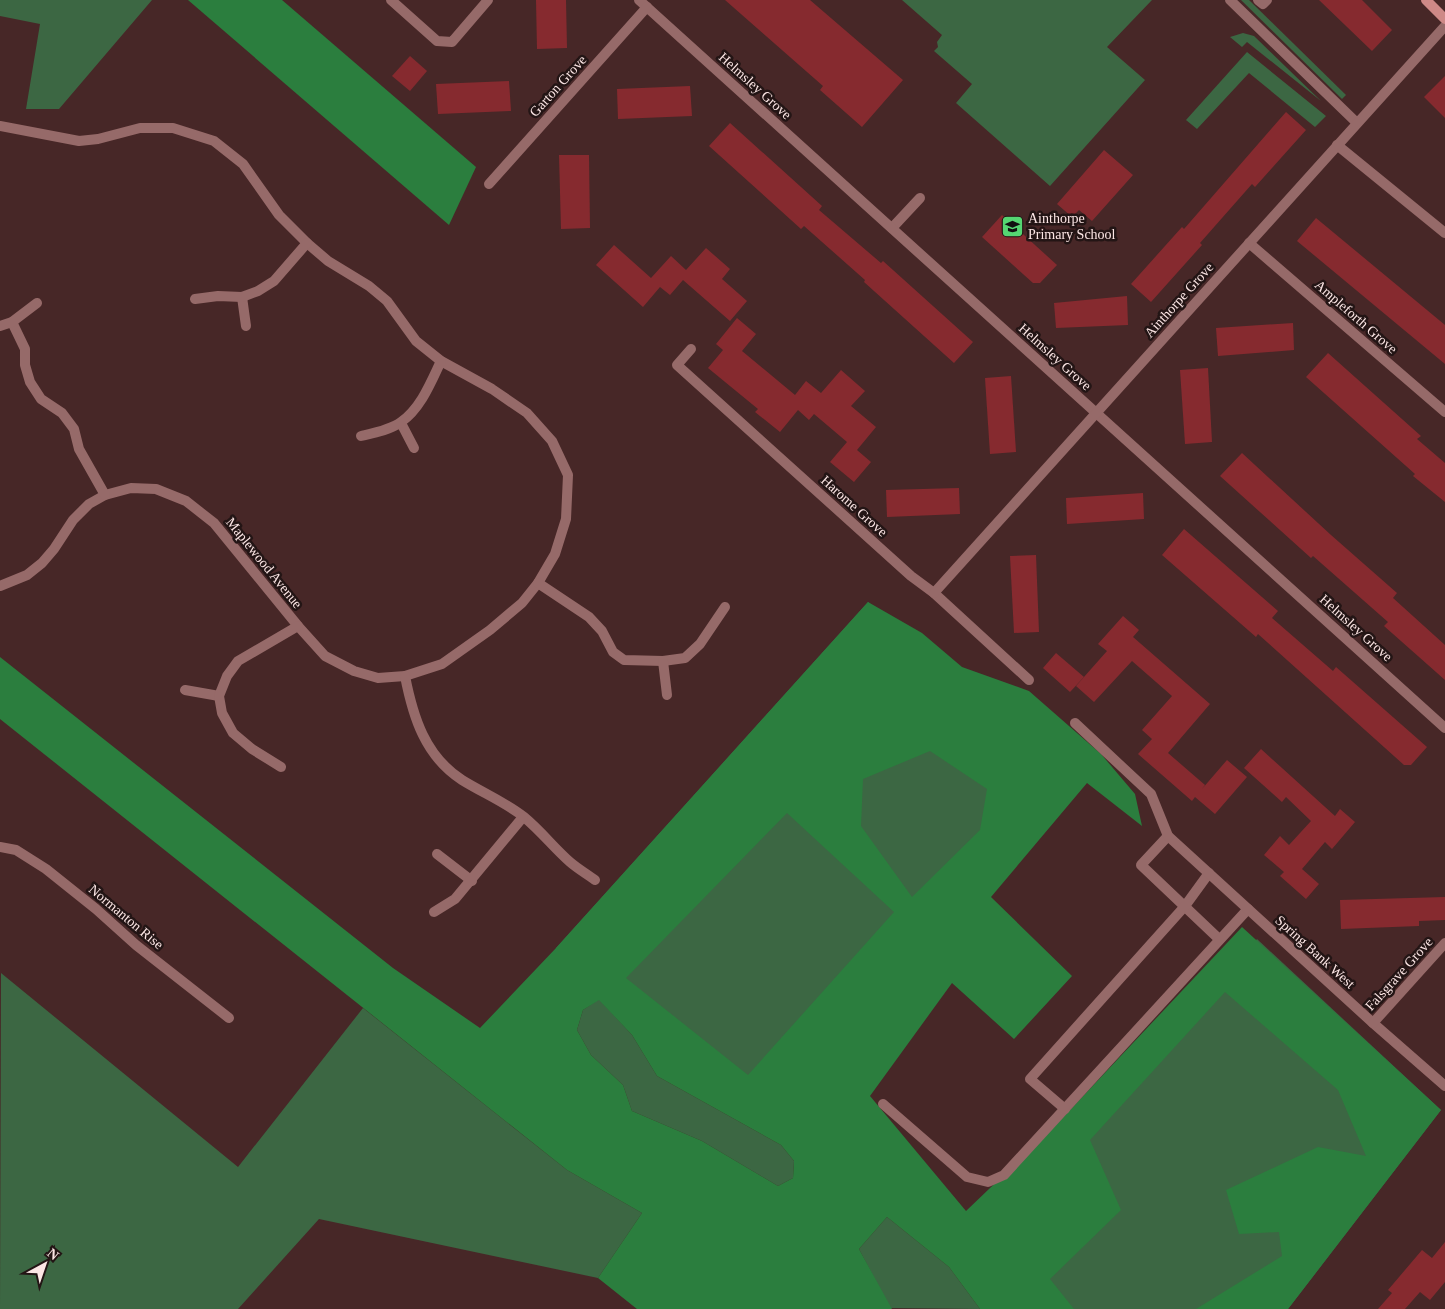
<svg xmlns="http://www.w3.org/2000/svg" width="1445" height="1309" font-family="'Times New Roman',serif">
  <rect width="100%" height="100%" fill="#472727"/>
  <g fill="#3c6743">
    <path d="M0,0h152l-93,109h-33l14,-85 -40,-8z"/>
    <path d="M902,0h250l-45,47 38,33 -95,106 -94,-83 16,-19 -38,-33 4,-4 -1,-5 5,-7z"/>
    <path d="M1241,0h8l97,95 -4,4z"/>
    <path d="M1243,33l11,3 67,65 -74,-59 -5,5 -12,-10z"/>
    <path d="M1247,52l79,64 -11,11 -66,-54 -52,56 -11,-9z"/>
    <path d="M868,602l199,171 -309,329 -202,-154z"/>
    <path d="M1257,939l184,171 -153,199h-254l-54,-40z"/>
    <path d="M1,973l237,194 125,-159 204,162 75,43 -44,65 -279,-59 -81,90h-238z"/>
    <path d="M599,999l33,36 25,41 124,69 13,16 -1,17 -15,8 -76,-45 -70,-30 -9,-26 -32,-30 -14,-25 6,-20z"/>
    <path d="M887,1217l62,50 31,42 -90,-1 -31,-59z"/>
  </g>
  <g fill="#2b7e3e" fill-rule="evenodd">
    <path d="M188,0h94l194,167 -27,58z"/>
    <path d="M868,602l54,31 40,34 67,24 72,63 34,40 7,32 -55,-43 -96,114 81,79 -58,63 -62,-56 -82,113 96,115 88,-84 188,-200 199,183 -153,199h-92l86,-53 -3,-24 -40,2 -13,-44 92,-43 48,9 -28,-66 -113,-98 -135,148 31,70 -71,69 24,30h-94l-31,-42 -62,-50 -28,32 33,60h-255l-39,-31 44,-65 -75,-43 -567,-451v-62l393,311 87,60 76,-80zM930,751l57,38 -7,41 -68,67 -51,-71 2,-47zM787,813l107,99 -146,163 -122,-97zM599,1000l33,35 25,41 124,69 13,16 -1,17 -15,8 -76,-45 -70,-30 -9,-26 -32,-30 -14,-25 6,-20z"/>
  </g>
  <g fill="#862a2f">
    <path d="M536,0h30l1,48 -30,1z"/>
    <path d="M725,0h85l93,80 -41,47 -42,-37 3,-4z"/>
    <path d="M1319,0h43l30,30 -20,21z"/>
    <path d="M410,56l17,15 -17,20 -18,-15z"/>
    <path d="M1445,76v42l-21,-21z"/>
    <path d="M509,81l2,30 -73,3 -2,-30z"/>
    <path d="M690,86l2,30 -74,3 -1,-30z"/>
    <path d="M1286,112l20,18 -51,57 -3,-3 -52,59 2,2 -51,57 -20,-18 51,-57 2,2z"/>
    <path d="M730,123l92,83 -3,4 62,53 2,-2 90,81 -19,21 -90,-81 1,-2 -61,-54 -3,3 -92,-83z"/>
    <path d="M1104,150l29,25 -41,46 -13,-11 -7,7 -15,-13z"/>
    <path d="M559,155h30l1,73 -29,1z"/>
    <path d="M1002,215l55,50 -17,18h-7l-51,-46z"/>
    <path d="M1316,218l129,107v39l-148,-123z"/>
    <path d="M614,245l37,33 20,-22 15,14 20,-22 24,21 -8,10 25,22 -17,20 -47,-41 -13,15 -10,-8 -17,20 -47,-42z"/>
    <path d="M1127,296l1,29 -72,3 -2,-25z"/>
    <path d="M737,318l19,16 -14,17 53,44 11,-14 15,12 20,-23 24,21 -14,15 25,21 -19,23 14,12 -17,20 -24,-20 17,-20 -33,-28 -5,6 -11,-10 -18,22 -25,-20 3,-3 -50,-41 15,-18 -7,-6z"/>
    <path d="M1293,323l1,27 -76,6 -2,-28z"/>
    <path d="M1328,353l93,83 -4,3 28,24v39l-32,-26 2,-2 -109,-97z"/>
    <path d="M1208,368l4,74 -27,2 -5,-74z"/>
    <path d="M1011,376l5,76 -26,2 -5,-76z"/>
    <path d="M1242,453l89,82 66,58 -4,5 52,47v35l-61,-54 4,-4 -75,-66 -2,2 -91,-82z"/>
    <path d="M959,488l1,26 -73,3 -1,-27z"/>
    <path d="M1143,493l1,26 -77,5 -1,-26z"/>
    <path d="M1184,529l94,82 -6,7 61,53 3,-4 91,80 -16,18h-7l-146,-131 -2,3 -94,-82z"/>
    <path d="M1036,555l3,77 -25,1 -4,-77z"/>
    <path d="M1123,616l16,14 -6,7 77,67 -42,49 37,32 -3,4 25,-29 20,17 -32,37 -20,-17 -3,4 -54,-47 14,-15 -10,-9 30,-34 -40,-35 -38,41 -18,-16 31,-35 -9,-7z"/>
    <path d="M1056,653l28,24 -14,15 -27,-24z"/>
    <path d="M1261,749l74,67 5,-7 15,13 -23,27 -7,-7 -23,27 17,15 -13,15 -26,-23 4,-4 -20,-17 16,-19 9,9 22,-24 -25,-24 -4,5 -38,-34z"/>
    <path d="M1445,897v23l-26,1v5l-78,3 -1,-29z"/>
    <path d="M1445,1242v40l-15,18 -10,-8 -15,17h-27l14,-16 -4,-3 34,-40 10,8z"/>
  </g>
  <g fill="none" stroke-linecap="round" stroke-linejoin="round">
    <g stroke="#966a69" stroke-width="10">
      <path d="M391,0l46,41 15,1 36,-42"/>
      <path d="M1230,0l127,123"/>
      <path d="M1258,0l5,4 4,-4"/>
      <path d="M1337,145l108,88"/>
      <path d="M892,228l28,-30"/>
      <path d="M1168,836l-27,29 78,74"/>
      <path d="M883,1104l84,73 21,5 16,-7 244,-266"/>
      <path d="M1065,1109l-35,-30 155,-173 24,-33"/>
    </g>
    <g stroke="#966a69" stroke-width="10">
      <path d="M639,0l806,728"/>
      <path d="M0,126l79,15 19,-2 42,-11h33l41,13 29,23 36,51 28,28 21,18 41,25 18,15 29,40 25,20 51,28 35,24 25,28 16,34 -2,44 -11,35 -17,29 -16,20 -32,27 -48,34 -37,12 -27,2 -24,-7 -29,-15 -27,-30 -84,-103 -28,-22 -30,-12 -25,-1 -26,7 -16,9 -16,16 -19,29 -12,14 -15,12 -27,11"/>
      <path d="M489,184l158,-177"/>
      <path d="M1249,243l196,169"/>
      <path d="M242,297l4,29"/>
      <path d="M195,299l23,-3 24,1 16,-6 16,-10 33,-38"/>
      <path d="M12,322l13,27v16l5,17 11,17 21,14 12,16 5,20 26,46"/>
      <path d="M0,326l12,-4 25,-19"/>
      <path d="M691,349l-14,16 234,211 23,17 95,87"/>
      <path d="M401,423l13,25"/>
      <path d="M361,436c13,-3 29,-6 40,-14 20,-14 30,-40 40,-61"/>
      <path d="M538,583l51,34 13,14 11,21 11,8 39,1 22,-3 15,-14 25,-37"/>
      <path d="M934,593l511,-567"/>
      <path d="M663,661l4,34"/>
      <path d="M405,676c8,41 20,80 57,104 21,13 43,22 62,37 17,14 30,31 46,45 8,7 17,12 25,18"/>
      <path d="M185,690l34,6"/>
      <path d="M1075,723l76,71 17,42 205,187 72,63"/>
      <path d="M281,767l-29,-18 -19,-16 -11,-20 -3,-17 8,-20 11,-15 60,-35"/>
      <path d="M0,847l16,3 30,19 50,40 40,36 93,73"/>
      <path d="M437,854l35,27"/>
      <path d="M434,912l21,-13 68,-82"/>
      <path d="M1373,1023l72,-80"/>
    </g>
    <path stroke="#ce8987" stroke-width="10" d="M1426,0l19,19"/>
  </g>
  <defs>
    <symbol id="school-square" viewBox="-11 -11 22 22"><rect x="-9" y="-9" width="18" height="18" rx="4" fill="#55d672" stroke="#231515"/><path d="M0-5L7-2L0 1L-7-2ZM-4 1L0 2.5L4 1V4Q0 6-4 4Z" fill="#111"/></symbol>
  </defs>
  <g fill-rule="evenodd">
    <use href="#school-square" x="1000" y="214" width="25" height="25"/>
  </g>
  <g text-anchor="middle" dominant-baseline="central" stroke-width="5" stroke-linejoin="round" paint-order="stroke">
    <g font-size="14" fill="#fce6e5" stroke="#231515">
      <text transform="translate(558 86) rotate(-48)">Garton Grove</text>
      <text transform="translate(755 86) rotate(42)">Helmsley Grove</text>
      <text transform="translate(1179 300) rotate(-48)">Ainthorpe Grove</text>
      <text transform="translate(1356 317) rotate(41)">Ampleforth Grove</text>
      <text transform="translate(1055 357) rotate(42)">Helmsley Grove</text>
      <text transform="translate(854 506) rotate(42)">Harome Grove</text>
      <text transform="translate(264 563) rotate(51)">Maplewood Avenue</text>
      <text transform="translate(1356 628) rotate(42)">Helmsley Grove</text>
      <text transform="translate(126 917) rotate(40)">Normanton Rise</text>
      <text transform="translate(1315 952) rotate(42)">Spring Bank West</text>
      <text transform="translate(1399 974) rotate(-48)">Falsgrave Grove</text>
    </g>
    <g font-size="14" fill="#fce6e5" stroke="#231515" text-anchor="start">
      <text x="1028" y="218">Ainthorpe<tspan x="1028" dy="16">Primary School</tspan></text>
    </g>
  </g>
  <g transform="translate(45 1264) rotate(40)" stroke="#231515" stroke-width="4" paint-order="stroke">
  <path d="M0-4L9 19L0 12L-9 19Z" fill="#fce6e5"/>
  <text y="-8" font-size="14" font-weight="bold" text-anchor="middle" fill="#fce6e5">N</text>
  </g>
</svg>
